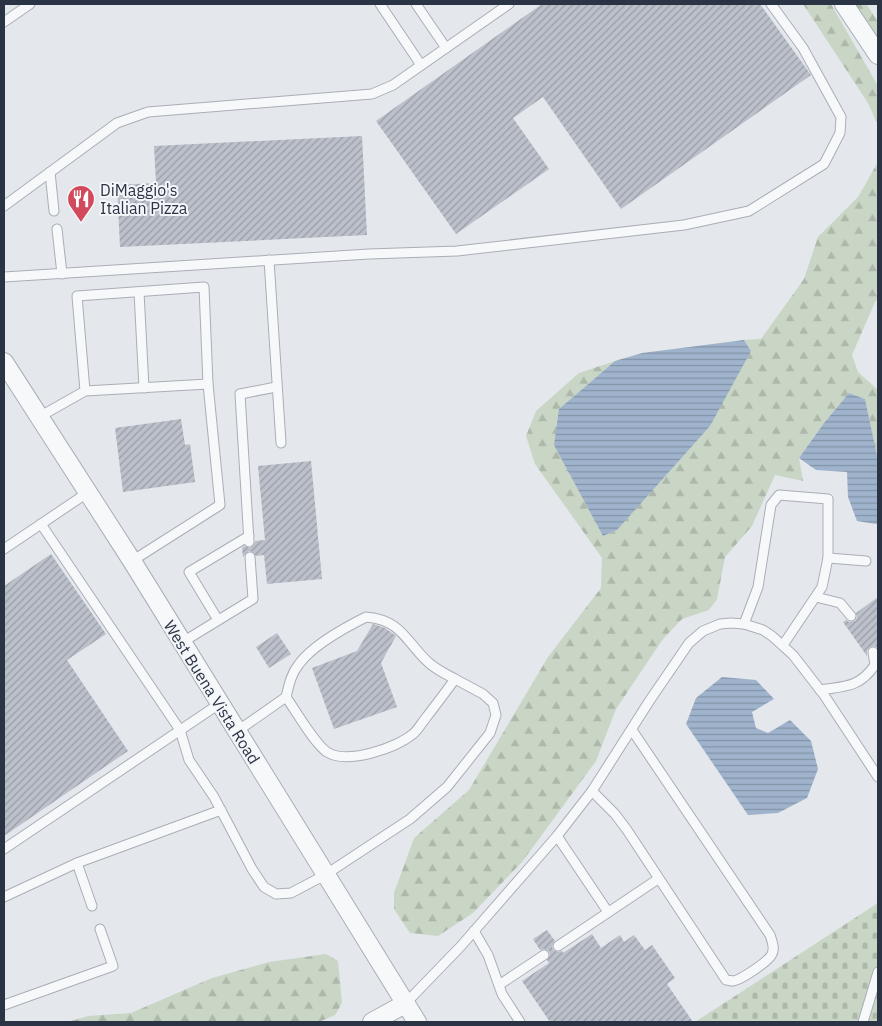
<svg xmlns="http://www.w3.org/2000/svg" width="882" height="1026" font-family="'IBM Plex Sans',sans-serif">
  <defs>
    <pattern id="forest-firs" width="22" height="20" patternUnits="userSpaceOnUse" patternTransform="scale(1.25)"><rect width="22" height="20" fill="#c9d6c5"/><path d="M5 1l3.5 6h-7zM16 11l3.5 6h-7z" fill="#adb8ab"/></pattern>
    <pattern id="cemetery-stones" width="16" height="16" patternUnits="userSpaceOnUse" patternTransform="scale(1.25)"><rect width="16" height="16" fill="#c9d6c5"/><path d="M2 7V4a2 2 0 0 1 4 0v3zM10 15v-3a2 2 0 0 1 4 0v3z" fill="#adb8ab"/></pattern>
    <pattern id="water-rules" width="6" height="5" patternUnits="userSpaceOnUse" patternTransform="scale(1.25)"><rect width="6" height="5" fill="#9fb4cc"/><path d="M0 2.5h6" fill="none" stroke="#8293a7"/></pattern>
    <pattern id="building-hatch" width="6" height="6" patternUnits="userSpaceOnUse" patternTransform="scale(1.25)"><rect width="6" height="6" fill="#bbc0ca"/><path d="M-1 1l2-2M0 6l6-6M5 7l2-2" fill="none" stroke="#989da6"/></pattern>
  </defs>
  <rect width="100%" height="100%" fill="#e4e7ec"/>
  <g fill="url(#forest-firs)">
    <path d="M803,4h28l47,82v39l-10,-22z"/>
    <path d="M851,4h15l12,17v30z"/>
    <path d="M878,162v136l-3,4 -23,53 6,17 20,18v70l-13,-61 -16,-6 -25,30 -25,35 4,23 -28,-6 -23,51 -27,31 -8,42 -8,11 -27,9 -19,20 -47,70 -20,52 -74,101 -49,51 -35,23 -28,-3 -16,-24v-16l20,-55 55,-48 79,-133 53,-69 1,-30 -67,-94 -9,-28 10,-25 43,-38 36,-12 -56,48 44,127 14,-6 134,-179 -7,-11 17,-1 43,-60 14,-42 40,-40z"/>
    <path d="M326,954l12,7 4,42 -7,12 -16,7h-251l20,-6 43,-3 81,-35 57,-16z"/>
  </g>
  <path fill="url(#cemetery-stones)" d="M878,903v119h-183z"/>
  <g fill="url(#water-rules)">
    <path d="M744,340l7,11 -41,75 -93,104 -14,6 -49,-91 5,-36 56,-48 27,-8z"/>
    <path d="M849,393l16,6 13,61v63l-2,1 -19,-3 -9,-24 -1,-25 -31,-2 -17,-12 25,-35z"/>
    <path d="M722,677l34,3 18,19 -22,13 4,16 12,5 22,-13 21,21 7,28 -11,29 -29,15 -30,2 -62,-91 10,-26z"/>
  </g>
  <g fill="url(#building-hatch)">
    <path d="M542,4h218l51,71 -190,134 -78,-112 -30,21 36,51 -93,65 -80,-113z"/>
    <path d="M362,136l5,99 -247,12 -3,-62 39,-2 -2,-37z"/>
    <path d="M181,419l4,26 5,-1 5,38 -72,10 -8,-64z"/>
    <path d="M311,461l11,118 -55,5 -3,-29 -8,1 -3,-4 -4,-1 -6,6 -1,-9 2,-2 6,2 4,-3 1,-4 10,-1 -7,-74z"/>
    <path d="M51,554l55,80 -39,26 61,91 -124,85v-250z"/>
    <path d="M878,597v51l-3,-2 -5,1 -3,3v6l-24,-34 3,-2 3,2 6,-1 2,-3 -1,-5z"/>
    <path d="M373,624l12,4 11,8 -15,27 16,44 -63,22 -22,-61 45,-17z"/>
    <path d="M277,633l14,21 -22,14 -13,-21z"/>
    <path d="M547,930l8,11 -3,5 1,4 5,2 4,-1 1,2 29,-19 9,14 19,-13 4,7 10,-7 11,15 7,-5 23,33 -8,6 26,38h-143l-28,-41 27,-18 -2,-3 3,-5 -1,-4 -5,-2 -4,1 -7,-11z"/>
  </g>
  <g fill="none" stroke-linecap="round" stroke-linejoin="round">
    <defs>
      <g id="service">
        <path d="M380,4l41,61"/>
        <path d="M416,4l30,44"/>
        <path d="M4,22l26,-18"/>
        <path d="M50,172l4,39"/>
        <path d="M4,206l113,-83 31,-11 224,-18 21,-9 116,-81"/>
        <path d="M57,229l5,45"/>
        <path d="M269,260l12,183"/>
        <path d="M4,277l365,-23 88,-3 227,-26 65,-14 75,-47 16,-31 1,-16 -38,-69 -32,-44"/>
        <path d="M139,292l5,96"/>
        <path d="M85,391l-8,-95 127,-9 4,97"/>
        <path d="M39,417l46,-26 123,-7 12,121 -88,56"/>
        <path d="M41,524l139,206 9,30 25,37 38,72 12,18 12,7 15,-1 34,-18 85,-56 37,-32 43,-54 6,-18 -3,-12 -10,-9 -28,-15c-10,14 -20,27 -30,40 -4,5 -7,11 -12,15 -17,14 -66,31 -86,18 -13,-9 -31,-41 -41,-55l-50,35"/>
        <path d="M249,542l-9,-148 36,-7"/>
        <path d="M4,549l83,-56"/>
        <path d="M828,558l38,3"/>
        <path d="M816,597l24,6 11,13"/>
        <path d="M218,620l-29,-48 60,-36"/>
        <path d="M744,624l14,-37 13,-82 8,-10 49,4v59l-6,29 -39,58"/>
        <path d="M181,643l72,-44 -3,-42"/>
        <path d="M820,690c25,-4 39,-2 55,-25l-2,-13"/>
        <path d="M286,697c3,-12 5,-23 13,-33 14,-19 45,-36 67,-47 36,3 40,25 62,45 7,7 18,12 27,17"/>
        <path d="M592,791l23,23 12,16 99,150c2,0 5,1 7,1 8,-1 36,-20 39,-27 3,-6 0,-13 -2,-19l-138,-205"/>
        <path d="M557,836l51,76"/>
        <path d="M4,849l215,-145"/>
        <path d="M77,863l15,43"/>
        <path d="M4,897l73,-34 144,-53"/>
        <path d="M474,931l14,24 14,39 18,28"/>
        <path d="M558,946l100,-67"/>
        <path d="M499,985l45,-30"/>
        <path d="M405,1004l56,-58 96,-110 35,-45 58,-91 39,-57 14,-12 17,-7 11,-1 13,1 19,6 9,6 21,19 31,40 54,82"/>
        <path d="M4,1005l109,-39 -13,-37"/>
        <path d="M863,1022l15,-50"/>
      </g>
      <g id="minor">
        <path d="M844,4l34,51"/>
        <path d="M4,362l128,199 285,461"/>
        <path d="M372,1022l33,-18"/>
      </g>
    </defs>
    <use href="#service" stroke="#a9aeb7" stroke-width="11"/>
    <use href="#minor" stroke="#a9aeb7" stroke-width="20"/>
    <use href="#service" stroke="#f7f8fa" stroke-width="9"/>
    <use href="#minor" stroke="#f7f8fa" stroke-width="18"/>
  </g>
  <defs>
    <symbol id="restaurant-pin" viewBox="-11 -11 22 30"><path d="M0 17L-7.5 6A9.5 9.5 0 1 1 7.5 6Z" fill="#d1495b" stroke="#f4f6f9"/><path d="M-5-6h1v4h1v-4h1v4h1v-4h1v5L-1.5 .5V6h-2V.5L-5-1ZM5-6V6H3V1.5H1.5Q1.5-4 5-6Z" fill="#fff"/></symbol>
  </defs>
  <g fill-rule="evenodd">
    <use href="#restaurant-pin" x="65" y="183" width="32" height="43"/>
  </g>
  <g text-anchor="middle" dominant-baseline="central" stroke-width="4" stroke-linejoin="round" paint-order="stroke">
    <g font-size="16" fill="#2b3445" stroke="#f4f6f9" text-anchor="start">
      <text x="100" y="190">DiMaggio's<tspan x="100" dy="18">Italian Pizza</tspan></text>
    </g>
    <g font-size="16" fill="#2b3445" stroke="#f4f6f9">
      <text transform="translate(212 692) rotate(58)">West Buena Vista Road</text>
    </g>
  </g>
  <rect width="882" height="1026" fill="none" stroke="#2b3445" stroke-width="10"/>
</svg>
